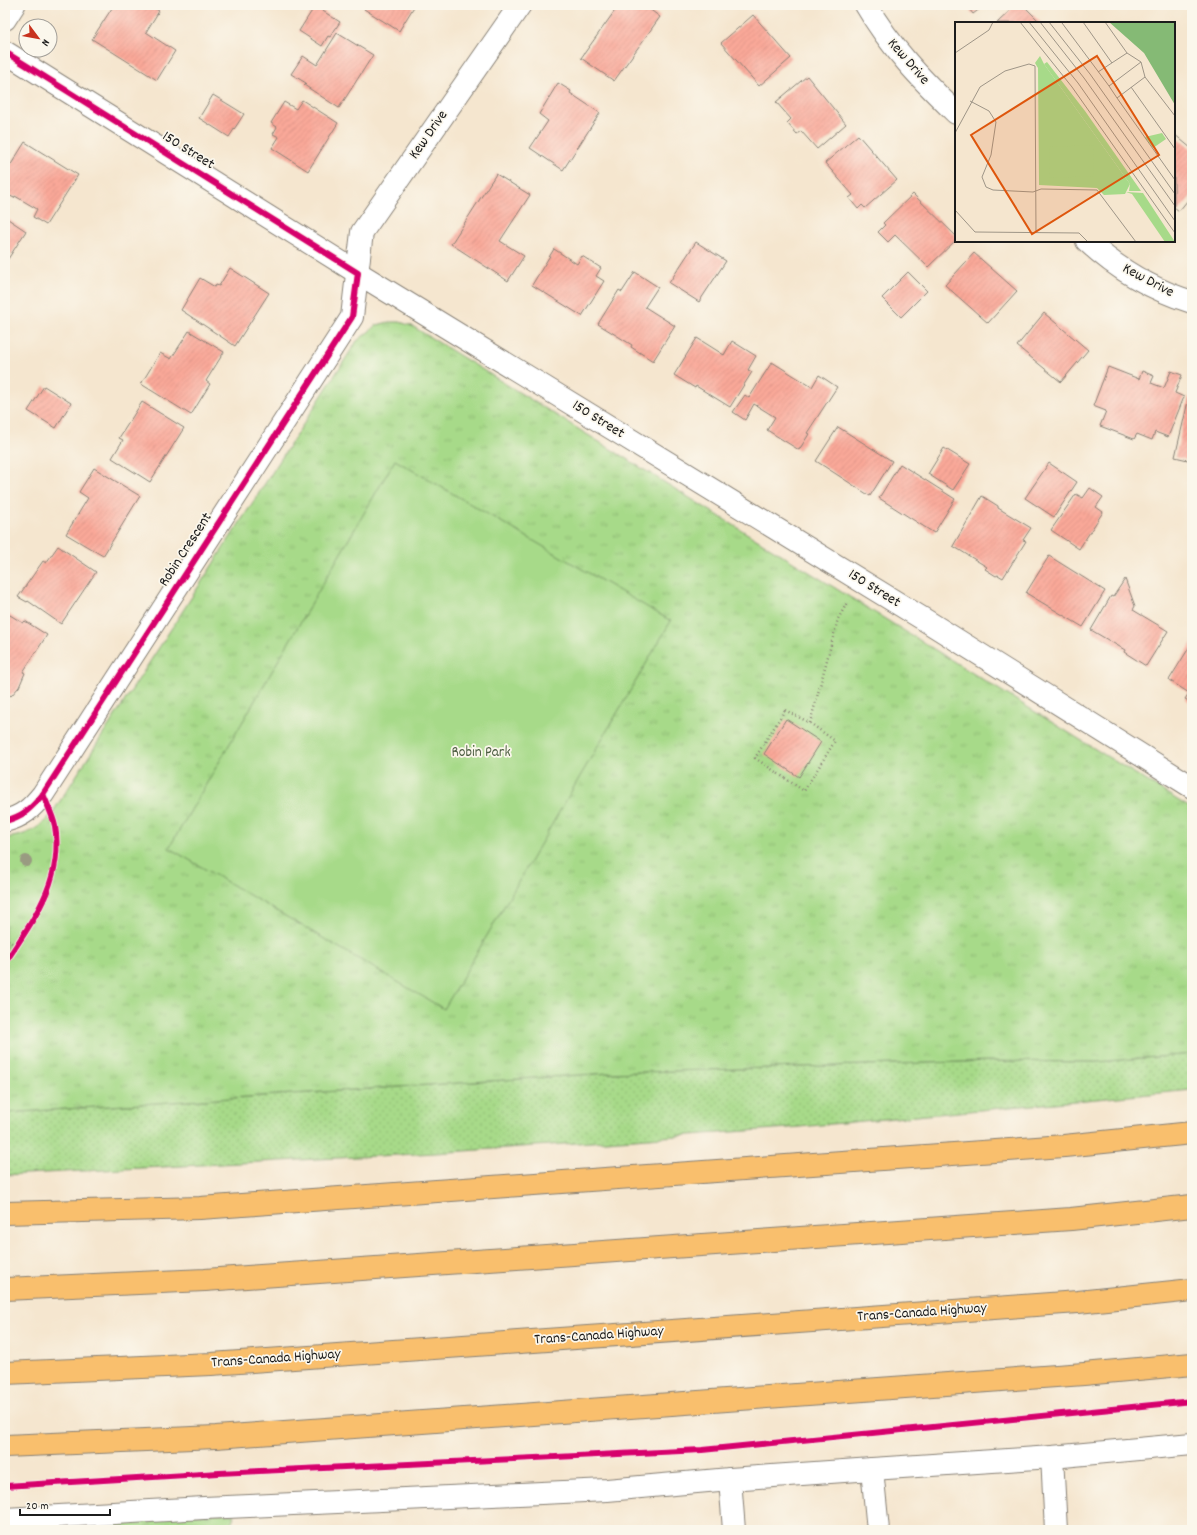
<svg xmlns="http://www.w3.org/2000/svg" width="1197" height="1535" font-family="Dekko,sans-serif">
  <defs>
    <pattern id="grass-dots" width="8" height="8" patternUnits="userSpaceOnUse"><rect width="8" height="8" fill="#a7da89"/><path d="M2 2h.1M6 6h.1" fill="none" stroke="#8fba76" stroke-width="1.8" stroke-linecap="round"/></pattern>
    <pattern id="park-tufts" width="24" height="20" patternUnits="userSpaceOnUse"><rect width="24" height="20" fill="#a7da89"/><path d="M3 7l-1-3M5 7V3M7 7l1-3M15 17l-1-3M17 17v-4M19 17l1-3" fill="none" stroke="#8fba76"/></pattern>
    <pattern id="building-hatch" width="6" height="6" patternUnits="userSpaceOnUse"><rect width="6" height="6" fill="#faa899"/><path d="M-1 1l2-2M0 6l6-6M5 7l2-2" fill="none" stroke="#d69083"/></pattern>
  </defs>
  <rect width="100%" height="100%" fill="#fbf7ec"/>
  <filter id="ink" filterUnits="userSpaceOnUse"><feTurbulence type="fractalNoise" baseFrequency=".025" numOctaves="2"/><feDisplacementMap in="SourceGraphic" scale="8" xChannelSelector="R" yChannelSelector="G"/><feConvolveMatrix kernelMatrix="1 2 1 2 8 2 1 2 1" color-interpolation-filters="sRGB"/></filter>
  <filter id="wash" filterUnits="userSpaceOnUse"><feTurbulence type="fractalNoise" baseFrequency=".012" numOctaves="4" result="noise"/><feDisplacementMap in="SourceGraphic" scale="16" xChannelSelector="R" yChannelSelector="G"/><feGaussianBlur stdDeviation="0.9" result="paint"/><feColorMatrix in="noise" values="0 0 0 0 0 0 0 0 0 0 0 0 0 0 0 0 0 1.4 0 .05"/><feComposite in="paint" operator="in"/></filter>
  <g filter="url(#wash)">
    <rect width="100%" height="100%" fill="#f5e6cf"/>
    <path fill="url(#grass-dots)" stroke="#627b52" d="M1192,1054v36l-403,38 -353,25 -431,22v-62l604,-40 380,-12 107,1z"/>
    <g fill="url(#park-tufts)" stroke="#627b52">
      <path d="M389,322h11l12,4 780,483v245l-96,8 -107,-1 -380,12 -604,40v-275c19,-2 33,-8 46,-23l306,-474 20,-16z"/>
      <path d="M235,1513l-6,17h-135v-13z"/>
    </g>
    <path fill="#a7da89" stroke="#627b52" d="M395,460l276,161 -227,388 -275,-161z"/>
    <g id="blocks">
      <g fill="url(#building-hatch)">
        <path d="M114,5h36l9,6 -13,21 29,19 -18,29 -65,-41z"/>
        <path d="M366,5h49l-16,26 -35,-22z"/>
        <path d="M619,5h25l16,12 -46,64 -33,-23z"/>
        <path d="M966,5h19l-12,9z"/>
        <path d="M1016,5h7l18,18h-44z"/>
        <path d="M315,6l25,16 -10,15 -2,-1 -6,10 -23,-15z"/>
        <path d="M753,15l38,43 -32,28 -38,-43z"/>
        <path d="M337,33l36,22 -34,53 -35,-23 2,-2 -15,-9 12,-18 14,9z"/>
        <path d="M807,76l39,48 -29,25 -16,-18 -4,3 -10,-11 4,-4 -15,-17z"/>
        <path d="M558,83l13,8 -1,2 30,20 -37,57 -33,-22 18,-27 -9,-7z"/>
        <path d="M213,95l31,19 -15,23 -30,-19z"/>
        <path d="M302,100l36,23 -30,48 -36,-23 7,-11 -6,-3 4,-7 -6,-4 13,-21 12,7z"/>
        <path d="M1174,134l18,15v46l-13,16 -5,-4z"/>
        <path d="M858,135l39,45 -32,28 -3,-3 -4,4 -9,-11 4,-3 -28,-32z"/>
        <path d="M25,142l53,33 -32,50 -13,-8 4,-8 -22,-13 -1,2 -9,-5v-19z"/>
        <path d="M496,174l34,21 -30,46 24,15 -16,25 -57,-37z"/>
        <path d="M913,194l43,42v4l-28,27 -33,-32 -7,7 -10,-10 7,-7 -2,-2z"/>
        <path d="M5,217l21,14 -18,28 -3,-2z"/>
        <path d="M696,242l30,19 -27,41 -30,-19z"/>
        <path d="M554,249l23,15 5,-8 19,12 -5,8 8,5 -22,35 -50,-31z"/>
        <path d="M974,253l43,38 -29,32 -43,-38z"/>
        <path d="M230,268l39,25 -34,53 -54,-36 19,-32 15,9 1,-2 3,1z"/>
        <path d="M635,272l23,15 -13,20 30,19 -22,35 -22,-14 1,-2 -34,-21 21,-34 3,2z"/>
        <path d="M908,272l19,19 -26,26 -19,-19z"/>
        <path d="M1044,313l44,37 -27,32 -44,-36z"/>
        <path d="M189,331l35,21 -18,29 4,3 -19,31 -50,-31 19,-31 11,6z"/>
        <path d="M697,338l27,17 8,-14 24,15 -8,14 4,2 -22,35 -34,-21 -1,2 -21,-13z"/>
        <path d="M772,362l40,25 7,-12 18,12 -30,46 2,1 -10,16 -32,-20 8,-13 -21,-13 -9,16 -12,-8 12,-17 4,3z"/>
        <path d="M1108,367l31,12 3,-8 12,5 -3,7 13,5 7,-17 11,4 -7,18 9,4 -16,40 -13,-5 -3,8 -15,-6 -3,5 -34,-13 6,-15 -13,-5z"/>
        <path d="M44,386l27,17 -15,25 -28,-17z"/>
        <path d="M1189,397l3,1v63l-17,-4z"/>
        <path d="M142,402l42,26 -34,54 -38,-24 11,-18 -4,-2z"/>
        <path d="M838,427l54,34 -22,35 -54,-35z"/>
        <path d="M944,448l26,16 -17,26 -25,-16z"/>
        <path d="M1049,463l28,19 -23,35 -29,-19z"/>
        <path d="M900,464l55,35 -21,34 -55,-35z"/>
        <path d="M94,468l46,28 -37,60 -37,-22 22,-36 -9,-6z"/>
        <path d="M1090,488l13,9 -7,10 7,5 -24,37 -28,-19 25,-36 7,4z"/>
        <path d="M982,496l16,10v2l33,20 -8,12 3,1 -23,37 -5,-3 -2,1 -11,-7 2,-2 -34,-21z"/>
        <path d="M58,546l38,26 -35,52 -33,-23 -1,1 -9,-5 25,-36 3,2z"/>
        <path d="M1049,556l56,35 -22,36 -57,-34z"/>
        <path d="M1125,579l10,27 -2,4 35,21 -22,35 -22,-14 1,-2 -34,-20 20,-34 2,1z"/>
        <path d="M5,612l18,11 2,-2 22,14 -24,37 2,1 -6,14 -8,9 -6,-4z"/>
        <path d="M1192,643v60l-7,-4 4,-6 -20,-13z"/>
        <path d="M786,719l35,23 -22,35 -35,-23z"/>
      </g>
    </g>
  </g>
  <g filter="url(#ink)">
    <use href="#blocks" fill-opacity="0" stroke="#888176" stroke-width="1"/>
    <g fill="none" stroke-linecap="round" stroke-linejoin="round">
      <defs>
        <g id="minor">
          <path d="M866,5c25,43 55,74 90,108"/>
          <path d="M5,19l9,-14"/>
          <path d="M5,52l353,221 567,347 267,167"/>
          <path d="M1087,241c30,28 66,49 105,61"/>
          <path d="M5,821c18,-5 26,-12 38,-27l309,-477 10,-85 158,-227"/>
          <path d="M1052,1457l4,73"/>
          <path d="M5,1519l199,-11 403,-18 123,-11"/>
          <path d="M734,1530l-4,-51 142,-10"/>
          <path d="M878,1530l-6,-61 180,-12 140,-13"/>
        </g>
        <g id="highway">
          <path d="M5,1213l195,-5 864,-62 128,-13"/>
          <path d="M5,1289l200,-9 866,-61 121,-13"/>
          <path d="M5,1373l206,-9 867,-62 114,-12"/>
          <path d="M5,1446l211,-9 868,-63 108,-10"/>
        </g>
      </defs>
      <use href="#minor" stroke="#888176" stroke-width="24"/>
      <use href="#highway" stroke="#888176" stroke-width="24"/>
      <g stroke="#888176" stroke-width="2.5" stroke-dasharray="1 3" stroke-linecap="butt">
        <path d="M785,710l25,13 25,18 -31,50 -49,-33z"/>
        <path d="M810,723l28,-104 9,-16"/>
        <path d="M8,940l8,6"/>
      </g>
      <use href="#minor" stroke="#fff" stroke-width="22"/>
      <use href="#highway" stroke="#f9bf6d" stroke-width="22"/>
      <defs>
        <g id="cycleway">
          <path d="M5,52l353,221 -6,44 -309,477c-12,15 -20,22 -38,27"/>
          <path d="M5,963c28,-43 59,-83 50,-137 -2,-10 -8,-22 -12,-32"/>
          <path d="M5,1486l214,-13 483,-23 490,-49"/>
        </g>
      </defs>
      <use href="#cycleway" stroke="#fbf7ec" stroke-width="8"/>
      <use href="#cycleway" stroke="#d6006c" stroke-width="6"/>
    </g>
    <circle fill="#999b81" cx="26" cy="861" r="6"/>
  </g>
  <g text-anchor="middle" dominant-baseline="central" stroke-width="3.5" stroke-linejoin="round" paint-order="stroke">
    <g font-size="15" fill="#1c1c1c" stroke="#fbf7ec">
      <text transform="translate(908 62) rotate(49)">Kew Drive</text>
      <text transform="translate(429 135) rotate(-55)">Kew Drive</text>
      <text transform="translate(188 151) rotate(32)">150 Street</text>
      <text transform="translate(1148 281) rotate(28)">Kew Drive</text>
      <text transform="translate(598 420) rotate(32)">150 Street</text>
      <text transform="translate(186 550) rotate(-57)">Robin Crescent</text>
      <text transform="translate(874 589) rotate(32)">150 Street</text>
      <text transform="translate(922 1313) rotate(-4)">Trans-Canada Highway</text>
      <text transform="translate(599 1336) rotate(-4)">Trans-Canada Highway</text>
      <text transform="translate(276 1359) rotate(-4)">Trans-Canada Highway</text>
    </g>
    <g font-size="15" fill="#4d5e42" stroke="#fbf7ec">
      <text x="481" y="753">Robin Park</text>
    </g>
  </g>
  <g transform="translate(955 22)">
    <rect width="220" height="220" fill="#f5e6cf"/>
    <path d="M92,40l38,49 56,80h-12l1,-7 -86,-120zM171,170l17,1 32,49h-10l-33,-48z" fill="#a7da89"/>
    <path d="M154,0h66v83l-31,-52z" fill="#85ba75"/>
    <path d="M85,34l4,8 86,120 -5,10 -21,1 -7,-7 -58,-3 -1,-117 -3,-5zM207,111l4,6 -13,9 -8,-11z" fill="#a7da89"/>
    <path d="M138,123l1,31 -44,2 -1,-31z" fill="#a7da89"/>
    <path fill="none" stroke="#9e9587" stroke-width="1" d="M65,0l52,65 103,146M74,0l49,61 97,138M85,0l44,56 91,128M94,0l41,52 85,120M107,0v1l47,63 32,-24 -14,-9 -29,19M128,0l29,41M150,0l22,31M0,31l34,-23 4,-8M186,40l4,15 30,39M154,64l8,12 28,-21M176,65l44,62M162,76l58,82M15,79l19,10 7,11 -5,33 -9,22 4,10 7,3 40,2 8,-3 56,1 39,52M0,111l25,-46 25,-16 24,-7 6,2 1,167M0,188l20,22M20,210l104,1 9,9"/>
    <path fill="#de560d" fill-opacity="0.15" stroke="#de560d" stroke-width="2" d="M142,34l62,99 -127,79 -61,-99z"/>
    <rect width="220" height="220" fill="none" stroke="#1c1c1c" stroke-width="2"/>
  </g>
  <rect width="1197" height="1535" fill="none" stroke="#fbf7ec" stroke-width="20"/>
  <g transform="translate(38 38) rotate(122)"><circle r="19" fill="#fbf7ec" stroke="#a29f99"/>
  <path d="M0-3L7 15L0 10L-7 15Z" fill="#c8321e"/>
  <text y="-6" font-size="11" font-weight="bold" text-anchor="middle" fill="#1c1c1c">N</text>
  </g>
  <path d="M20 1509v6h90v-6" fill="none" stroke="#1c1c1c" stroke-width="2"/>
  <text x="26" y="1509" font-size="12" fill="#1c1c1c" stroke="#fbf7ec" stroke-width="3" paint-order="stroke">20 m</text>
</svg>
